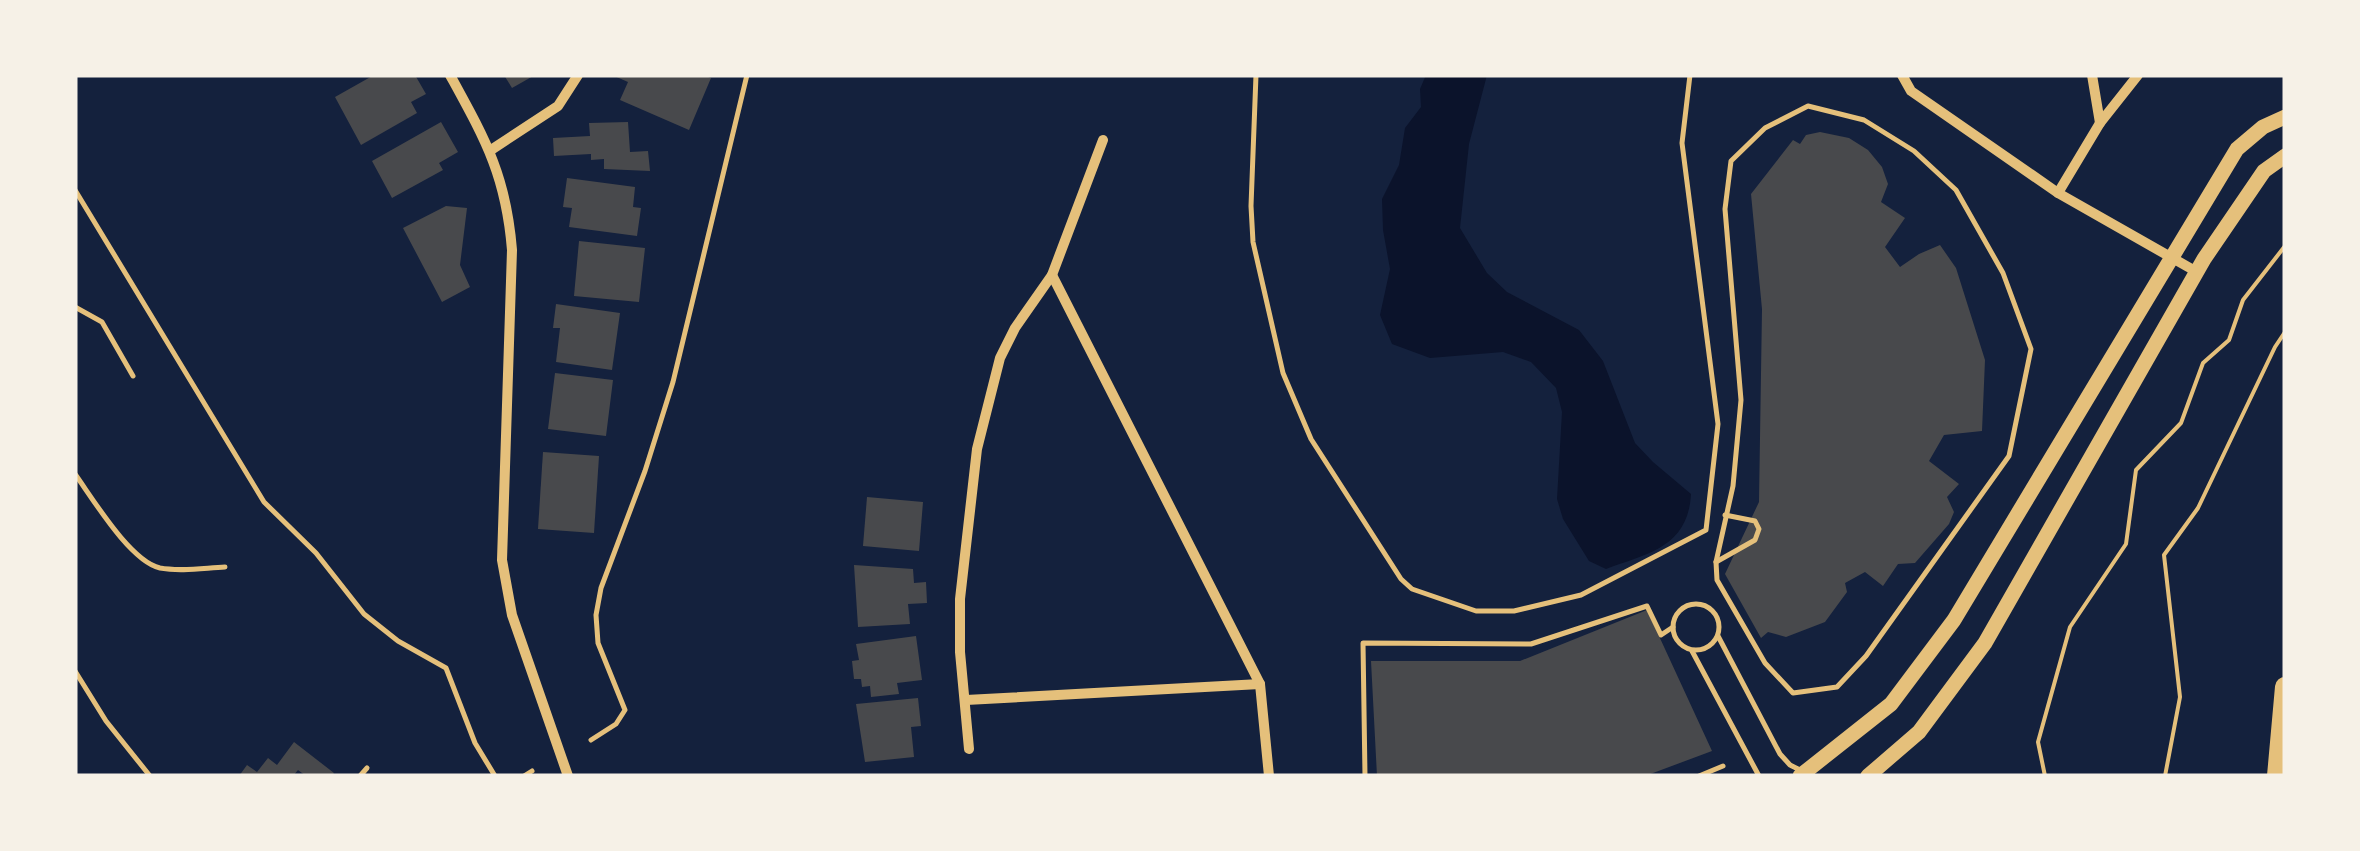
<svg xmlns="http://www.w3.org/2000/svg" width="2360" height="851" font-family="'Sofia Sans Condensed',sans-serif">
  <rect width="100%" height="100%" fill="#14213d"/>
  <path fill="#0b132b" d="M1426,75h61l-18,69 -9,84 27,45 20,19 72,38 24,31 32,82 18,19 38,32c-3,53 -42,59 -85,75l-17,-8 -26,-42 -6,-20 5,-87 -6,-24 -25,-26 -28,-10 -73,6 -38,-14 -12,-29 10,-46 -7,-39 -1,-31 17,-34 6,-37 16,-21 -1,-18z"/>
  <g fill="#48494c">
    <path d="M374,75h41l11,19 -15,8 6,11 -56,32 -26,-48z"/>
    <path d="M504,75h31l-23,13z"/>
    <path d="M612,75h91l8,3 -22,52 -69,-30 8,-18z"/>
    <path d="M441,122l17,30 -19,11 4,7 -51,28 -20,-37z"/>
    <path d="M628,122l2,30 18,-1 2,20 -46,-2v-10l-13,1v-6l-37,2 -1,-18 37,-2 -1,-13z"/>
    <path d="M1820,132l29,6 19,12 14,17 6,17 -7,18 24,16 -20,29 15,20 19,-13 21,-9 16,23 29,92 -3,71 -38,4 -15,26 30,23 -12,13 7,15 -5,12 -34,39 -17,1 -15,22 -18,-14 -20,11 2,9 -22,30 -39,15 -18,-5 -7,6 -36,-64 34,-72 3,-193 -11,-115 42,-54 7,4 6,-9z"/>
    <path d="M567,178l68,9 -2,20 8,1 -4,28 -68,-9 3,-19 -9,-1z"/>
    <path d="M446,206l21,2 -7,57 10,22 -28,15 -39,-74z"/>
    <path d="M579,241l66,7 -6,54 -65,-6z"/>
    <path d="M556,304l64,9 -8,57 -56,-8 4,-34h-7z"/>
    <path d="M555,373l58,7 -7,56 -58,-7z"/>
    <path d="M543,452l56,4 -5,77 -56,-4z"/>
    <path d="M867,497l56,5 -4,49 -56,-5z"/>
    <path d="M854,565l59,4 1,14 12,-1 1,21 -19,1 2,20 -52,3z"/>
    <path d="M1647,610l65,141 -67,25h-268l-6,-115h149z"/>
    <path d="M916,636l6,44 -25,3 2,11 -28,3 -1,-11 -8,1 -1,-8h-7l-2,-18 7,-1 -3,-16z"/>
    <path d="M918,698l3,28 -10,1 3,30 -49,5 -9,-58z"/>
    <path d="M294,742l40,31 -2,3h-26l-8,-6 -5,6h-54l8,-11 10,7 11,-14 9,7z"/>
  </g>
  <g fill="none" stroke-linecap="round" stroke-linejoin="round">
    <g stroke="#e5c07b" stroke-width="4">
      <path d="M2045,776l-7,-34 32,-115 56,-83 10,-74 45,-47 22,-60 26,-23 14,-40 42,-54"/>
      <path d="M2165,776l15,-79 -16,-142 34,-47 77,-161 10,-15"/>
    </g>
    <g stroke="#e5c07b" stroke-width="5">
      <path d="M1256,75l-5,131 2,36 30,131 28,66 90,140 11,10 64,22h38l67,-16 125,-65 12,-106 -36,-281 8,-68"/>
      <path d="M1808,106l56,14 50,31 42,39 47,83 28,76 -22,107 -143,200 -29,31 -44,6 -28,-30 -48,-83 -1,-18 17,-76 8,-86 -16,-191 6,-48 34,-33z"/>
      <path d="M75,190l189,312 52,51 48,61 34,27 48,27 29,75 20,33"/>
      <path d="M75,307l27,15 31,54"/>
      <path d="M75,474c18,25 55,87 85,94 21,4 44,0 65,-1"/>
      <path d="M1716,562l39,-22 4,-11 -4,-8 -30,-6"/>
      <circle cx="1696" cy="627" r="23"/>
      <path d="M1718,636l62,118 10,11 12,6"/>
      <path d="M1692,651l67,125"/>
      <path d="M75,671l31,50 44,55"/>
      <path d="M591,740l25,-16 9,-14 -27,-67 -2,-28 5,-27 44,-117 28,-89 74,-307"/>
      <path d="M360,776l7,-8"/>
      <path d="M524,776l8,-5"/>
      <path d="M1365,776l-2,-133 168,1 116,-38 14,29 12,-8"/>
      <path d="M1699,776l24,-10"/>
    </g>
    <g stroke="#e5c07b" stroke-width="10">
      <path d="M450,75c35,64 56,100 62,175l-10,310 10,55 56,161"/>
      <path d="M1902,75l9,16 147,102 139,79"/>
      <path d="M2092,75l8,48"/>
      <path d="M491,150l67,-44 20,-31"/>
      <path d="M2058,193l42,-70 38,-48"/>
      <path d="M1052,275l208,409 9,92"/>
      <path d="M966,700l294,-16"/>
      <path d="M969,749l-9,-97v-53l17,-150 23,-91 15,-30 37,-53 51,-135"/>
    </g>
    <g stroke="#e5c07b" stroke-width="15">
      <path d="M1800,776l91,-72 63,-84 283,-471 26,-22 22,-10"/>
      <path d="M1868,776l51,-44 66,-89 219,-384 60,-88 21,-15"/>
    </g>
    <path stroke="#e5c07b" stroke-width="20" d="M2277,776l8,-89"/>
  </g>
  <rect width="2360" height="851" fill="none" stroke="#f6f1e7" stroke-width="155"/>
</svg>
